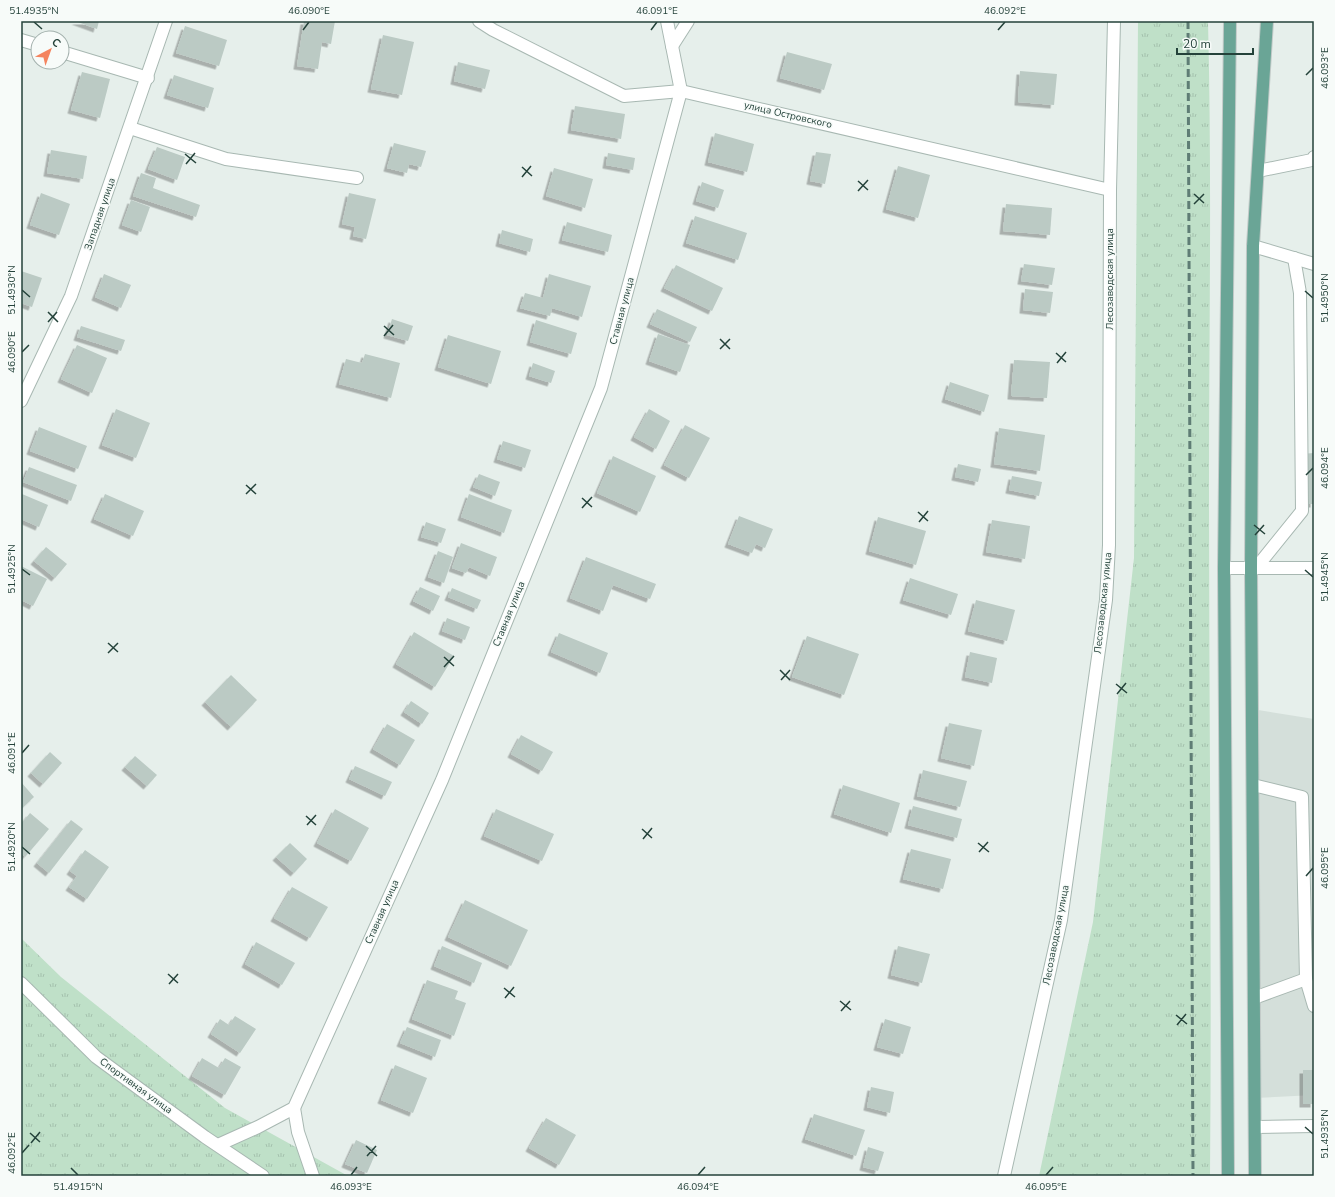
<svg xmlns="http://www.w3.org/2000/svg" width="1335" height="1197" font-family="'Nunito Sans',sans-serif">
  <defs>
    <pattern id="grass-tufts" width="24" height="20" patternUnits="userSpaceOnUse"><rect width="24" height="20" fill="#bfe0c8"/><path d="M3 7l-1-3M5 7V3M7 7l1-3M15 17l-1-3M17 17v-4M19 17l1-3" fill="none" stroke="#a4c1ad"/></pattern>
    <filter id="shadow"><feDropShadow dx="-3.5" dy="3.5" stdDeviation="0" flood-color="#0004"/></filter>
  </defs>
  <rect width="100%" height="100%" fill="#e6efeb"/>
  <path fill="#d4dfda" d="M1252,709l62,10v376l-59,3z"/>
  <g fill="url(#grass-tufts)">
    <path d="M1138,21h70c4,155 1,310 1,464 0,231 3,461 1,691h-171l54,-254 41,-364z"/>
    <path d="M21,938l40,39 164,131 123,68h-327z"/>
  </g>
  <g fill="#bbcac4" filter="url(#shadow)">
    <path d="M75,21h24l-2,8z"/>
    <path d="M304,21h31l-4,23 -9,-2 -4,27 -21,-3z"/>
    <path d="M185,26l42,14 -8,26 -43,-13z"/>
    <path d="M383,35l31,7 -12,53 -31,-6z"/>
    <path d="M787,52l45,12 -8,26 -44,-12z"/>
    <path d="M458,62l32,8 -5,19 -31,-8z"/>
    <path d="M1020,71l37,3 -3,31 -36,-3z"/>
    <path d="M82,72l28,7 -10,39 -29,-8z"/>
    <path d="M174,75l40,13 -6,20 -41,-13z"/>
    <path d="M575,106l50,8 -4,25 -50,-9z"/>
    <path d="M715,133l39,11 -7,28 -39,-10z"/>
    <path d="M394,143l32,8 -5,16 -12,-3 -2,9 -20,-5z"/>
    <path d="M157,147l28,10 -8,23 -29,-11z"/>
    <path d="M51,150l36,6 -4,23 -36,-6z"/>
    <path d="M816,152l15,2 -6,30 -15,-3z"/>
    <path d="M608,153l27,5 -2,12 -27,-5z"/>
    <path d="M898,166l32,9 -12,43 -32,-9z"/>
    <path d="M554,168l39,11 -8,29 -39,-12z"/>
    <path d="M141,173l15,5 -3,10 47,17 -4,12 -63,-21z"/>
    <path d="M702,182l22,8 -6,18 -22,-7z"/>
    <path d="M41,193l29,11 -11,31 -29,-10z"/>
    <path d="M349,193l27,6 -10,40 -13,-3 2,-9 -13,-3z"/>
    <path d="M131,200l19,7 -9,25 -19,-7z"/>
    <path d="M1006,204l46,4 -2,27 -47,-4z"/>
    <path d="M695,216l52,17 -9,27 -52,-17z"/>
    <path d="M567,222l45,13 -4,17 -46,-12z"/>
    <path d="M502,230l31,9 -3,13 -31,-9z"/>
    <path d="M1024,264l31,4 -3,17 -31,-4z"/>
    <path d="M676,265l47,23 -11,23 -48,-23z"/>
    <path d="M21,271l21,7 -10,29 -11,-4z"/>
    <path d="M104,274l27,11 -10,23 -26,-11z"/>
    <path d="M549,274l42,12 -9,31 -30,-9 -2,8 -30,-8 5,-15 18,5z"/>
    <path d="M1025,289l28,3 -3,21 -27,-3z"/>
    <path d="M657,309l40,18 -7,15 -40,-18z"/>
    <path d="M392,319l21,7 -5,15 -21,-6z"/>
    <path d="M536,320l41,13 -6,21 -41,-12z"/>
    <path d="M81,326l44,14 -4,11 -44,-14z"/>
    <path d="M658,334l32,11 -10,27 -31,-11z"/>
    <path d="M448,335l53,16 -10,33 -53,-17z"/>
    <path d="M77,345l30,13 -15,35 -31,-14z"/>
    <path d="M365,354l35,9 -9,35 -52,-14 7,-25 16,4z"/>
    <path d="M1014,360l36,2 -3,36 -36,-2z"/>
    <path d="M533,363l22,8 -4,12 -22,-7z"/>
    <path d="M950,382l39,13 -5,17 -39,-13z"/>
    <path d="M116,409l34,14 -14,35 -34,-13z"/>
    <path d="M649,409l21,12 -14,28 -22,-12z"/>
    <path d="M685,425l25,13 -21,40 -25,-13z"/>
    <path d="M39,427l48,19 -9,23 -48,-18z"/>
    <path d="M999,428l46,7 -5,36 -46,-7z"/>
    <path d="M503,441l28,9 -6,18 -28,-9z"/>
    <path d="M1314,453v51h-10l-3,-50z"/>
    <path d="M613,456l43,20 -16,36 -43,-19z"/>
    <path d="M958,464l23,5 -3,13 -23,-5z"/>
    <path d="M29,467l48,18 -6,16 -48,-19z"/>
    <path d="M479,474l21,8 -5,14 -22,-9z"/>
    <path d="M1012,476l30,6 -3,14 -30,-6z"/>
    <path d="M22,494l26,11 -9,22 -18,-8z"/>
    <path d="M105,494l39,17 -11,25 -39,-17z"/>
    <path d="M469,494l43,16 -8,23 -43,-16z"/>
    <path d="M739,516l34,13 -8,19 -9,-4 -4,9 -24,-9z"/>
    <path d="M878,517l48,14 -10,34 -47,-14z"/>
    <path d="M992,520l38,6 -5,33 -39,-7z"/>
    <path d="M426,522l20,7 -5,14 -20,-6z"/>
    <path d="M461,543l36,14 -7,19 -21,-9 -3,6 -14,-5z"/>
    <path d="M46,547l21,17 -12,14 -21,-17z"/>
    <path d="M438,551l15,6 -9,26 -16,-6z"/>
    <path d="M586,557l70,27 -6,15 -37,-14 -10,26 -33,-13z"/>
    <path d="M21,566l26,13 -14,27 -12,-6z"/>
    <path d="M910,578l48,16 -7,21 -48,-15z"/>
    <path d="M420,587l20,9 -7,15 -20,-10z"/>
    <path d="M452,588l29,12 -4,9 -29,-12z"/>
    <path d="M976,600l39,10 -8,31 -39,-10z"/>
    <path d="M447,618l23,9 -5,13 -23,-9z"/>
    <path d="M414,632l40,24 -19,31 -39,-23z"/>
    <path d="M559,633l49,20 -8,20 -49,-21z"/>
    <path d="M807,636l52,18 -15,41 -52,-18z"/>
    <path d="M970,652l27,6 -5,25 -27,-6z"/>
    <path d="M231,675l26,25 -26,27 -26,-25z"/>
    <path d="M411,701l18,12 -7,11 -18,-12z"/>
    <path d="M949,723l33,7 -8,36 -33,-8z"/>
    <path d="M387,724l28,16 -15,25 -27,-16z"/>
    <path d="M521,735l32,17 -11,19 -31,-17z"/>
    <path d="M50,752l12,11 -19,21 -12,-11z"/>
    <path d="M135,756l22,19 -10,11 -22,-19z"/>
    <path d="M355,766l37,16 -7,14 -36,-17z"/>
    <path d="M923,770l44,11 -7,26 -43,-11z"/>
    <path d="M21,782l13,15 -13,12z"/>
    <path d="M843,785l57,18 -9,30 -57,-19z"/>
    <path d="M913,806l49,13 -5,19 -49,-13z"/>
    <path d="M335,809l34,19 -18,33 -34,-18z"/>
    <path d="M496,809l58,25 -12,27 -58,-25z"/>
    <path d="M30,813l19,16 -24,28 -4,-4v-29z"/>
    <path d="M71,820l12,9 -34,44 -12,-10z"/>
    <path d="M290,843l17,16 -13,14 -18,-16z"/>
    <path d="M911,849l40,10 -8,30 -40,-10z"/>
    <path d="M85,850l24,17 -22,32 -18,-12 8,-11 -7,-5z"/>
    <path d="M292,887l36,20 -18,31 -36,-20z"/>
    <path d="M465,900l63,30 -17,36 -63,-29z"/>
    <path d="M256,942l39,21 -13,22 -37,-21z"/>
    <path d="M442,946l40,17 -8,20 -40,-17z"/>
    <path d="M898,946l32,8 -8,29 -31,-8z"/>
    <path d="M427,980l31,11 -3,8 11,4 -12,33 -42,-17z"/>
    <path d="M235,1016l21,13 -16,24 -29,-19 9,-15 9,6z"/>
    <path d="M885,1019l26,8 -8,27 -26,-7z"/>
    <path d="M407,1027l34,13 -6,17 -35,-14z"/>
    <path d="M202,1058l17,10 6,-10 16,9 -16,28 -33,-19z"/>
    <path d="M395,1065l32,13 -14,35 -32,-13z"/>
    <rect x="1303" y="1070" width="11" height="34"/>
    <path d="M871,1087l23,5 -4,21 -23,-6z"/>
    <path d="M814,1114l51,16 -9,26 -51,-17z"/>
    <path d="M546,1118l30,17 -17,30 -30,-17z"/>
    <path d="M356,1140l21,10 -10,23 -22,-9z"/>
    <path d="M868,1147l16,5 -6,19 -15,-4z"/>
  </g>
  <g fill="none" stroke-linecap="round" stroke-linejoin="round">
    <defs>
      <g id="minor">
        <path d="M479,21l14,9 131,66 57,-5 429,99"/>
        <path d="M21,40l17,5"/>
        <path d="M672,46l16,-25"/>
        <path d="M62,52l86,26"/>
        <path d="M130,128l96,31 131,19"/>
        <path d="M1258,171l54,-11 2,-3"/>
        <path d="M1253,246l61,18"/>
        <path d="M21,401l50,-105 95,-275"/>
        <path d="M1224,568h90"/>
        <path d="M1256,568l46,-57 -2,-218 -6,-35"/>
        <path d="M1253,785l49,12 4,182 -52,19"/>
        <path d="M1306,979l8,27"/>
        <path d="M21,983l75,74 109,80 58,39"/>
        <path d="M294,1108l4,24 15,44"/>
        <path d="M1256,1127l58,-1"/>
        <path d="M218,1145l40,-18 36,-19 148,-328 159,-392 80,-297 -14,-70"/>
        <path d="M1004,1176l57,-256 45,-320 3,-55 1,-355 4,-169"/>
      </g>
      <g id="major">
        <path d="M1228,1176l-4,-608 6,-547"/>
        <path d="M1255,1176l-4,-607 2,-323 14,-225"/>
      </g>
    </defs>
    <use href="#minor" stroke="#a8b8b2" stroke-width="14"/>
    <use href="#major" stroke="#c2cac8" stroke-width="14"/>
    <use href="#minor" stroke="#fff" stroke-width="12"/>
    <use href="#major" stroke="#6aa596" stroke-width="12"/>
    <path stroke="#5f7d75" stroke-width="3" stroke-dasharray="8 4" stroke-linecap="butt" d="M1188,21l5,1155"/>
  </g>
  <path fill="none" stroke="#24423a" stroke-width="1.5" d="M34,22l8,7M303,30l6,-8M651,30l6,-8M998,30l7,-8M1306,75l7,-7M185,154l11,9M186,164l9,-11M522,167l10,9M522,177l9,-11M858,181l10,9M858,191l10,-11M1194,194l10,9M1194,204l10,-10M22,290l8,7M1305,291l8,7M48,312l10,10M48,322l9,-10M384,326l10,9M384,336l9,-11M720,339l10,10M720,349l10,-10M22,352l7,-7M1056,353l10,9M1057,363l9,-11M1306,475l7,-7M246,485l10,9M246,494l10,-10M582,498l10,9M582,508l10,-11M918,512l10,9M919,522l9,-11M1254,525l11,9M1255,535l9,-10M22,569l8,6M1305,570l8,7M108,643l10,9M108,653l10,-10M444,657l10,9M444,667l10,-11M780,670l10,10M781,680l9,-10M1116,684l11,9M1117,694l9,-11M22,753l7,-8M306,816l10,9M307,825l9,-10M642,829l10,9M643,839l9,-11M978,843l11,9M22,847l8,7M979,852l9,-10M1306,876l7,-8M168,974l10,9M169,984l9,-10M504,988l11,9M505,998l9,-11M840,1001l11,9M841,1011l9,-10M1176,1015l11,9M1177,1025l9,-11M1305,1127l8,7M30,1133l10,9M31,1143l9,-11M366,1146l11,10M22,1153l7,-8M367,1156l9,-10M71,1168l7,7M351,1175l6,-8M698,1175l7,-8M1046,1175l7,-8"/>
  <g text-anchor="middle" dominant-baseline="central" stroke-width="3" stroke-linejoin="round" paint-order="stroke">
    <g font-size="10" fill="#24423a" stroke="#f7fbf9">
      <text transform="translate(788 115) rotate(13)">улица Островского</text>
      <text transform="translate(100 214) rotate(-71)">Западная улица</text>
      <text transform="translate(1110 279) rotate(-90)">Лесозаводская улица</text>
      <text transform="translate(622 311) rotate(-75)">Ставная улица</text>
      <text transform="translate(1103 603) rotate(-84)">Лесозаводская улица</text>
      <text transform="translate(509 614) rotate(-68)">Ставная улица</text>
      <text transform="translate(382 912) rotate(-66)">Ставная улица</text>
      <text transform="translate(1056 935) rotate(-79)">Лесозаводская улица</text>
      <text transform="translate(136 1086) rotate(36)">Спортивная улица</text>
    </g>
  </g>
  <rect width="1335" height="1197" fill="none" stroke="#f7fbf9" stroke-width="44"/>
  <g transform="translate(50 50) rotate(41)"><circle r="19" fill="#f7fbf9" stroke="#a3b1ad"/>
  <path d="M0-3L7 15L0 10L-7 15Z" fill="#f4845f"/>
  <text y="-6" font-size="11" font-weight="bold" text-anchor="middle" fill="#24423a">С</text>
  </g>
  <path d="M1177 48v6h76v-6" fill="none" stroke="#24423a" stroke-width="2"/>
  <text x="1183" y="48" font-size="12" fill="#24423a" stroke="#f7fbf9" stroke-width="3" paint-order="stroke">20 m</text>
  <rect x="22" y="22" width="1291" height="1153" fill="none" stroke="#24423a" stroke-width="1.5"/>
  <g font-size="10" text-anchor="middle" fill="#24423a">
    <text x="34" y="14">51.4935°N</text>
    <text x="309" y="14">46.090°E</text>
    <text x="657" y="14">46.091°E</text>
    <text x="1005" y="14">46.092°E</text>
    <text transform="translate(1324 68) rotate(-90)" y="4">46.093°E</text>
    <text transform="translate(11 290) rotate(-90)" y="4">51.4930°N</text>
    <text transform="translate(1324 298) rotate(-90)" y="4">51.4950°N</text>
    <text transform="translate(11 352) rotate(-90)" y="4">46.090°E</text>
    <text transform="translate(1324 468) rotate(-90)" y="4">46.094°E</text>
    <text transform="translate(11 569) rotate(-90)" y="4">51.4925°N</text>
    <text transform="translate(1324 577) rotate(-90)" y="4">51.4945°N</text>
    <text transform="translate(11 753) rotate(-90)" y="4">46.091°E</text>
    <text transform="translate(11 847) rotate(-90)" y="4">51.4920°N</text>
    <text transform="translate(1324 868) rotate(-90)" y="4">46.095°E</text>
    <text transform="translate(1324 1134) rotate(-90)" y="4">51.4935°N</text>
    <text transform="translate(11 1153) rotate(-90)" y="4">46.092°E</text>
    <text x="78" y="1190">51.4915°N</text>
    <text x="351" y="1190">46.093°E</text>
    <text x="698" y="1190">46.094°E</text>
    <text x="1046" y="1190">46.095°E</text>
  </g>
</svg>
